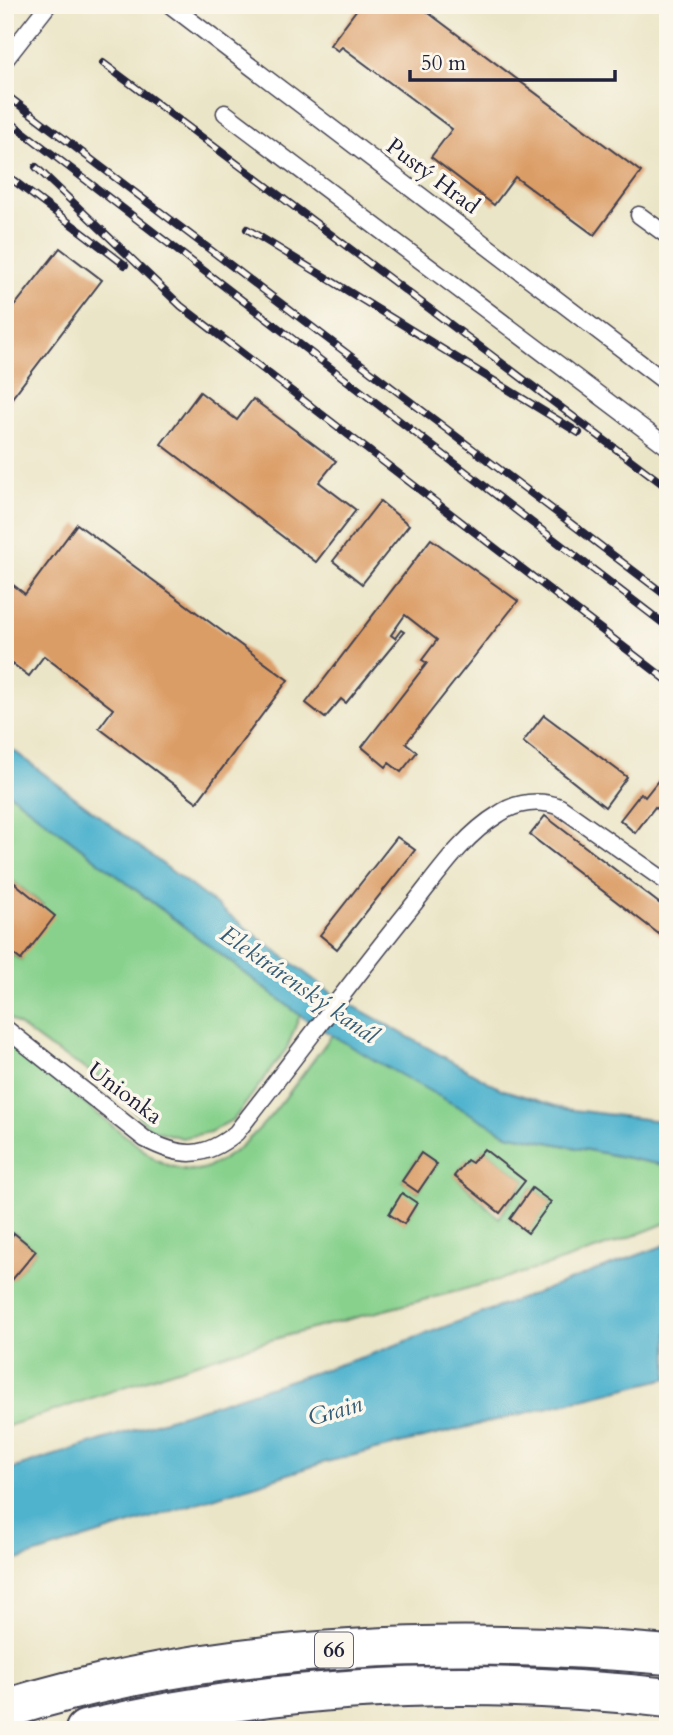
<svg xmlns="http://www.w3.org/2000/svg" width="673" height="1735" font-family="Cardo,serif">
  <rect width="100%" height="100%" fill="#fbf7ec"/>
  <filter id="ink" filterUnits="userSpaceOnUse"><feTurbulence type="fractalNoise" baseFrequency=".0143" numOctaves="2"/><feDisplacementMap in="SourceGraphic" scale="14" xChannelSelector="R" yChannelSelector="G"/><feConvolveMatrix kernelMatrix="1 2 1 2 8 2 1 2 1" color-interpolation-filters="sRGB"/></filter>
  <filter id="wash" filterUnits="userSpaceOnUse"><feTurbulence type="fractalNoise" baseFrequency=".00686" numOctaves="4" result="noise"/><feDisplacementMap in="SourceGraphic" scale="28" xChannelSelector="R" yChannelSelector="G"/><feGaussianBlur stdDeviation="1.57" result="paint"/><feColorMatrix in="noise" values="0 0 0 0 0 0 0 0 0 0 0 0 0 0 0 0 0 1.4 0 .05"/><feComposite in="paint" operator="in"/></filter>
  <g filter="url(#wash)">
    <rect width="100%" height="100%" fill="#ebe5c7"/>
    <g fill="#88d18d" stroke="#557a64" stroke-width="2" fill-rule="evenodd">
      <path d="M5,790l295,225 -13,33 -53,71 -24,13 -28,6 -32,-9 -42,-47 -58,-34 -45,-33v-64l16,9 22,-55 -38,-30z"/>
      <path d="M332,1035l175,99 161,32v56c-132,56 -275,83 -411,122 -85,25 -168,56 -252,83v-153l7,5 24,-28 -22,-18 -9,11v-203l150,118c13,7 31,14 47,10 50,-14 99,-94 130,-134zM484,1149l41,32 -26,37 -44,-42 12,-16 5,3zM421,1153l16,11 -19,28 -16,-11zM532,1188l19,14 -23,30 -18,-13zM417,1203l-13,20 -14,-9z"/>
    </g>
    <g fill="#4fb3ce" stroke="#386a84" stroke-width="2">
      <path d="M5,744l329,251 167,94 64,20 103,13v44l-161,-32 -133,-74 -69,-41 -300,-229z"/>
      <path d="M668,1244v134l-342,84 -321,102v-93l364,-116z"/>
    </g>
    <g id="blocks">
      <g fill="#db9d66">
        <path d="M360,5h58l223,167 -47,63 -79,-58 -21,28 -63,-48 21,-28 -110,-82 -4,4 -8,-6z"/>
        <path d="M60,248l42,32 -97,127v-89z"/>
        <path d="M200,392l37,28 16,-21 83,62 -17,21 37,28 -40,52 -155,-118z"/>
        <path d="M380,501l29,24 -47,59 -29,-23z"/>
        <path d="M77,524l211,156 -91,122 -98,-74 14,-19 -69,-53 -15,20 -24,-18v-74l3,-3 17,13z"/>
        <path d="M431,539l87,62 -112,142 11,9 -16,20 -12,-9 -3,4 -24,-20 65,-84 -5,-3 15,-20 -32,-25 -14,20 4,3 6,-8 3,2 -58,71 -5,-4 -16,19 -19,-15z"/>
        <path d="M544,715l83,62 -22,30 -82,-65z"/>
        <path d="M668,768v38l-5,7 -8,-6 -20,26 -15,-13 21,-27 4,4z"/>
        <path d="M545,816l123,94v31l-138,-106z"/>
        <path d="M397,837l18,13 -78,99 -17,-14z"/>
        <path d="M5,875l50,41 -34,44 -13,-10 -3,4z"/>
        <path d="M484,1149l41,32 -25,32 -46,-37 13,-16 5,3z"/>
        <path d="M421,1153l16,11 -19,28 -16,-11z"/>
        <path d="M532,1188l19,14 -23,31 -18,-14z"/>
        <path d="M402,1193l15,10 -13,21 -15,-10z"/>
        <path d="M14,1233l22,18 -24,29 -7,-6v-30z"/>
      </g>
    </g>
  </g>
  <g filter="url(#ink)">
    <use href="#blocks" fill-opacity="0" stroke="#403f50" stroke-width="2"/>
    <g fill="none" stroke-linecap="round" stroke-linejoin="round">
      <defs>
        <g id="service">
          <path d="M170,5l498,379"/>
          <path d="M5,60l43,-55"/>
          <path d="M225,113l443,334"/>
          <path d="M639,215l29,21"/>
          <path d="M5,1028l140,111c36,19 59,20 91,-6 58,-74 114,-150 173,-223 27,-33 52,-73 90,-96 17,-12 41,-15 61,-7l108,76"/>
        </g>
        <g id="primary">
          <path d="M5,1709c214,-66 442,-74 663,-54"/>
          <path d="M85,1730c191,-46 389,-54 583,-32"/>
        </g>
      </defs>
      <use href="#service" stroke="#403f50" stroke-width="19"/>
      <use href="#primary" stroke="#403f50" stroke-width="42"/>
      <use href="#service" stroke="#fff" stroke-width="16"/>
      <use href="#primary" stroke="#fff" stroke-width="38"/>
      <defs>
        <g id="rail">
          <path d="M103,63l565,425"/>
          <path d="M5,94l663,503"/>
          <path d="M5,118l663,509"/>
          <path d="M36,167l145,139 487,375"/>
          <path d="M5,174l120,91"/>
          <path d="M247,229l332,204"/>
        </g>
      </defs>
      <use href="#rail" stroke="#22223b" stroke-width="8"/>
      <use href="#rail" stroke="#fbf7ec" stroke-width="5" stroke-dasharray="16" stroke-linecap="butt"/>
    </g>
  </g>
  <g text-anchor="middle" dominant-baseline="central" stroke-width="7" stroke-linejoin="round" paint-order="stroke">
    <rect fill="#fbf7ec" stroke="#636270" stroke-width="2" x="315" y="1632.5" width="38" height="35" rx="5"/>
    <g font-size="21" font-weight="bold" fill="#22223b">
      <text x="334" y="1650">66</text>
    </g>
    <g font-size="23" fill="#22223b" stroke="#fbf7ec">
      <text transform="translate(433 176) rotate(37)">Pustý Hrad</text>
      <text transform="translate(125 1093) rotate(37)">Unionka</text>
    </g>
    <g font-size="24" font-style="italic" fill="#345c76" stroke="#fbf7ec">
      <text transform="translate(299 985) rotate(35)">Elektrárenský kanál</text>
      <text transform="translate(335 1411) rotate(-16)">Grain</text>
    </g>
  </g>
  <rect width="673" height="1735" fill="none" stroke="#fbf7ec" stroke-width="28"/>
  <path d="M410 70v10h205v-10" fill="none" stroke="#22223b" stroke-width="3.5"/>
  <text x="421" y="70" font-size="21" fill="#22223b" stroke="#fbf7ec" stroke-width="5" paint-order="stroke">50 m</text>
</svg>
